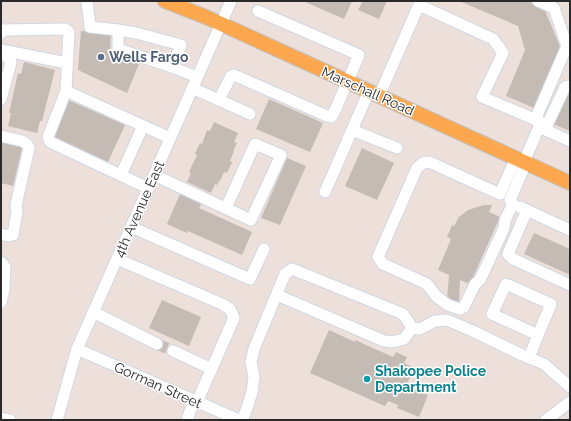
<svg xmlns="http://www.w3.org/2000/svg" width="571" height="421" font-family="Raleway,sans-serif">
  <rect width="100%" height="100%" fill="#eddfd9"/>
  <g fill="#c4bbb5">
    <path d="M303,1h49l-8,18z"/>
    <path d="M363,1h24l-8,18 -21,-9z"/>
    <path d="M459,1h69l16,7 17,41 -27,59 -28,-12 19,-46 -7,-24z"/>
    <path d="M81,31l30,3 -1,17 29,13 -12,29 -49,-23z"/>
    <path d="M24,62l31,8 -13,51h-2l-3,12 -29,-7 3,-13h-2l9,-40 3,1z"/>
    <path d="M567,92l3,2v37l-17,-7z"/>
    <path d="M269,99l54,24 -13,29 -54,-23z"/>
    <path d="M68,100l57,25 -17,37 -56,-26z"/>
    <path d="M214,122l24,11 -4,9 3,1 -4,8h1l-4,10 2,1 -5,11 -3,-1 -4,9h-1l-2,4 -2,-1 -4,9 -24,-11 4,-9 -2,-1 8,-17 -2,-1 5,-11 2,1 5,-14 3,1z"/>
    <path d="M1,138l22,6 -10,42 -12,-3z"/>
    <path d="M362,148l32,15 -17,37 -32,-14z"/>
    <path d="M287,158l19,8 -26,59 -19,-7z"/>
    <path d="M180,194l22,9 -3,5 53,24 -10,23 -54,-24 -1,2 -20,-9z"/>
    <path d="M484,205h8l-3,7 11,5 -30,67 -10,-4 -1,25 -12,-5 2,-25 -11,-5 13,-31 -4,-2 5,-12 2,1 5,-9 9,-7z"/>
    <path d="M534,233l36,16v26l-46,-21z"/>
    <path d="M162,300l39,17 -12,29 -40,-18z"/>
    <path d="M329,330l26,12v-2l38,17 3,-5 11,5 -3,6 10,5 -8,18 22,9 -9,22 -22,-9 1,-3 -10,-4 -3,5 -75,-33z"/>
  </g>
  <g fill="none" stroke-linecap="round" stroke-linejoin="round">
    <path stroke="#c6bbb6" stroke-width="11" stroke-dasharray="11 5.5" stroke-linecap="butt" d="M157,344l16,7"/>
    <defs>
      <g id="minor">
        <path d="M87,1l3,26 28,3 18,3 45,12 -9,22"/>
        <path d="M118,30v19l54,18 25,10"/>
        <path d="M1,33l2,-3 62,-1 4,3 -3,59 104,47"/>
        <path d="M1,50l66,13"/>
        <path d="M1,50l10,12 -10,37"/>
        <path d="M192,88l27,12 12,-24 3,-1 93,41 4,1 2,-2 26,-60 -101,-44"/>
        <path d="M66,91l-18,46 2,5 98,46"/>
        <path d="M379,96l40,-91 74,34 10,14 -21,44 59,25 -17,40"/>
        <path d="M219,100l31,14"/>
        <path d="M535,120l32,-74 -13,-38 -16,-7"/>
        <path d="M541,122l6,3 18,-38 5,-1"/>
        <path d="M539,127l31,14"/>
        <path d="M352,130l45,18"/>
        <path d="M1,136l21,5 5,3 2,4 -13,57 1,7 -4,23 -4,1 -8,-2"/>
        <path d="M516,158l-16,36 -71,-32 -6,1 -6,5 -39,89 5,7 44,20 9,12 12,9 12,4 4,-2 11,-23 5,-4 24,-52 1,-8 8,-16 -3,-4 16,-37"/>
        <path d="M121,175l22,-49"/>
        <path d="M154,175l97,45 30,-65 -26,-11 -29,64"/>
        <path d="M325,192l44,-101"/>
        <path d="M520,207l50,23"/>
        <path d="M527,210l-19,44 5,5 57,26"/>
        <path d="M131,227l119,52 14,-30"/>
        <path d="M117,259l105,45 8,5 4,9 -37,84"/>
        <path d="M1,262l4,5 -1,22 -3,13"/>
        <path d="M277,295l107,46 8,1 12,-3 8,-11"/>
        <path d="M93,312l64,32"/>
        <path d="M77,349l162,71"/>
        <path d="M173,351l39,18"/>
        <path d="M529,358l9,-23 -46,-21 14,-30 45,20 -13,31"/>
        <path d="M1,418l9,2"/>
        <path d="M57,420l20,-71 154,-348"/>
        <path d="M187,420l7,-20"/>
        <path d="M242,420l5,-12 5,-16 2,-15 -3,-15 3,-13 31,-75 7,-5 111,45 5,7 4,7 8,1 15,-8 12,-1 28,12 47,23 22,9 26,23"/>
        <path d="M546,420l24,-18"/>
      </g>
      <path id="major" d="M165,1l41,16 364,166"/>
    </defs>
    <use href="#minor" stroke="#cfd8e4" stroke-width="13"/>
    <use href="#major" stroke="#c3c3c3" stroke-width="16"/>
    <use href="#minor" stroke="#fff" stroke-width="11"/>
    <use href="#major" stroke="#fda74f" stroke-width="14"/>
  </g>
  <circle fill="#5c6f8a" stroke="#fff" stroke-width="1.5" cx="101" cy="57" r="4"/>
  <circle fill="#0f9aa8" stroke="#fff" stroke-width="1.5" cx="367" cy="379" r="4"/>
  <g text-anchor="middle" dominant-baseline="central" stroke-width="3" stroke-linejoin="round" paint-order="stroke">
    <g font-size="14" font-weight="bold" fill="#4e5e75" stroke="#fff" text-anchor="start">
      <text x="109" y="57">Wells Fargo</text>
    </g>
    <g font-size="14" fill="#292929" stroke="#fff">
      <text transform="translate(368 91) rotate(24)">Marschall Road</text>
      <text transform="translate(139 209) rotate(-66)">4th Avenue East</text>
      <text transform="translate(158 385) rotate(24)">Gorman Street</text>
    </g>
    <g font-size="14" font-weight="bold" fill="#0d838f" stroke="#fff" text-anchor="start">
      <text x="375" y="371">Shakopee Police<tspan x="375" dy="16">Department</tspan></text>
    </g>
  </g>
  <rect width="571" height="421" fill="none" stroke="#292929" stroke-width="4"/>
</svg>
